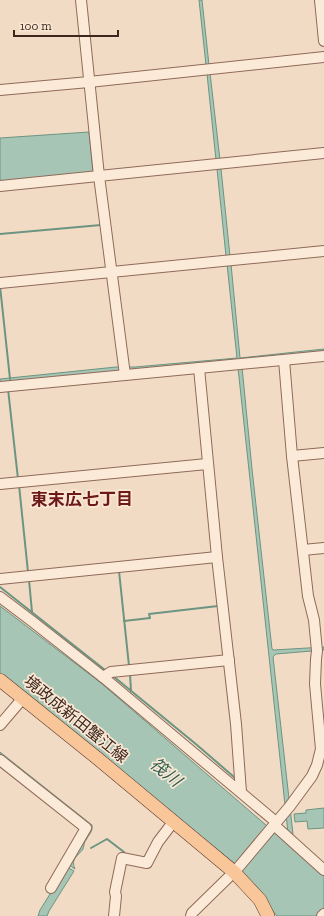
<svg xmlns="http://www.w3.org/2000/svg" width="324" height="916" font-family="'Zilla Slab','Noto Sans JP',serif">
  <rect width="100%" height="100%" fill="#f2dbc4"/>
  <g fill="#a6c5b5" stroke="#6b9582">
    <path d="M199,0h3l7,65h-3z"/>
    <path d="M210,73l10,87h-4l-9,-86z"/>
    <path d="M89,132l4,40 -93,10v-44z"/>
    <path d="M217,169h4l9,87h-4z"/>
    <path d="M227,264h4l9,94 84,-9v3l-324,31v-4l116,-12h19l102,-9z"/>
    <path d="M242,367l10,102 20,180 2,1 50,-3v3l-48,4 -3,3 20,177 -5,-1 -50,-465z"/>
    <path d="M0,606l101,77 223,192v41h-47l-42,-52 -235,-190z"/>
    <path d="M0,752l92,73c1,7 -3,9 -6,15 -2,2 -2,6 -3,9 -5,7 -13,10 -8,20l-6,-4 21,-39 -90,-72z"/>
    <path d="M324,808v20l-16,1 -1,-8 -12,1 -1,-8 12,-1v-3z"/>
    <path d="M67,867l7,4 -25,40 -2,5h-9l2,-6z"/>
  </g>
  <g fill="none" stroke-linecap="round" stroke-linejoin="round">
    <g stroke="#6b9582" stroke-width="2">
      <path d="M0,234l101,-9"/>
      <path d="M0,286l10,93"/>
      <path d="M8,389l10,90"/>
      <path d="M19,485l9,87"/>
      <path d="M119,571l10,95"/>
      <path d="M29,580l3,32"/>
      <path d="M0,587l105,83"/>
      <path d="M124,621l26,-3 -1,-4 69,-8"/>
      <path d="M130,674l1,17"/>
      <path d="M113,676l84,69 37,32"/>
      <path d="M91,848l16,-9 17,13 1,3"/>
    </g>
    <defs>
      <g id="minor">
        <path d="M81,0l18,176 26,199"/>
        <path d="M320,0l4,41"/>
        <path d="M0,90l89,-8 235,-25"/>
        <path d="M0,186l324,-33"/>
        <path d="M0,283l324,-32"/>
        <path d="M199,368l18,189 19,167 5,68"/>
        <path d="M0,387l324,-31"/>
        <path d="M292,456l32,-3"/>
        <path d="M0,484l207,-20"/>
        <path d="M303,550l21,-2"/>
        <path d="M0,579l217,-22"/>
        <path d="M0,597l33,25 70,55 173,145"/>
        <path d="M103,677l8,-5 118,-12"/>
        <path d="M0,725l23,-27"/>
        <path d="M0,760l86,68 -35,60"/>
        <path d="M274,825l50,45"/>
        <path d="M114,916l2,-20 -1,-4 7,-34 25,5 11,-21 16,-21"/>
        <path d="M191,916l1,-3 45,-44 53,-63 22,-30 5,-11 4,-16 -6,-65 1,-25 1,-8 -3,-31 -6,-24 -16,-140 -8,-96"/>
        <path d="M322,916l2,-2"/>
      </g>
      <path id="major" d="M0,680l97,78 137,114 26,28 8,16"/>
    </defs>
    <use href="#minor" stroke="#8f6a58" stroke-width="12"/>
    <use href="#major" stroke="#5c392d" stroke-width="14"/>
    <use href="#minor" stroke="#fcead8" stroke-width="10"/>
    <use href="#major" stroke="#f8c699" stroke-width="13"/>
  </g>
  <g text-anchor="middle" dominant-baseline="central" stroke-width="3.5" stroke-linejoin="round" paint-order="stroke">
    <g font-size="16" fill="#3e261d" stroke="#f9e7d4">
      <text transform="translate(76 719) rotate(39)">境政成新田蟹江線</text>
    </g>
    <g font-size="17" font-weight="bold" fill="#6e1919" stroke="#f9e7d4">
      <text x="82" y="499">東末広七丁目</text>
    </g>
    <g font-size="17" font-style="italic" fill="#2b5f51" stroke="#f9e7d4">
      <text transform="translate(166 772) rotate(40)">筏川</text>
    </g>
  </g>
  <path d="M14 30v6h104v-6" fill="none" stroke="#3e261d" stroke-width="2"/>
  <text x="20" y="30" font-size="12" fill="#3e261d" stroke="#f9e7d4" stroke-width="3" paint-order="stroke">100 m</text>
</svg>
